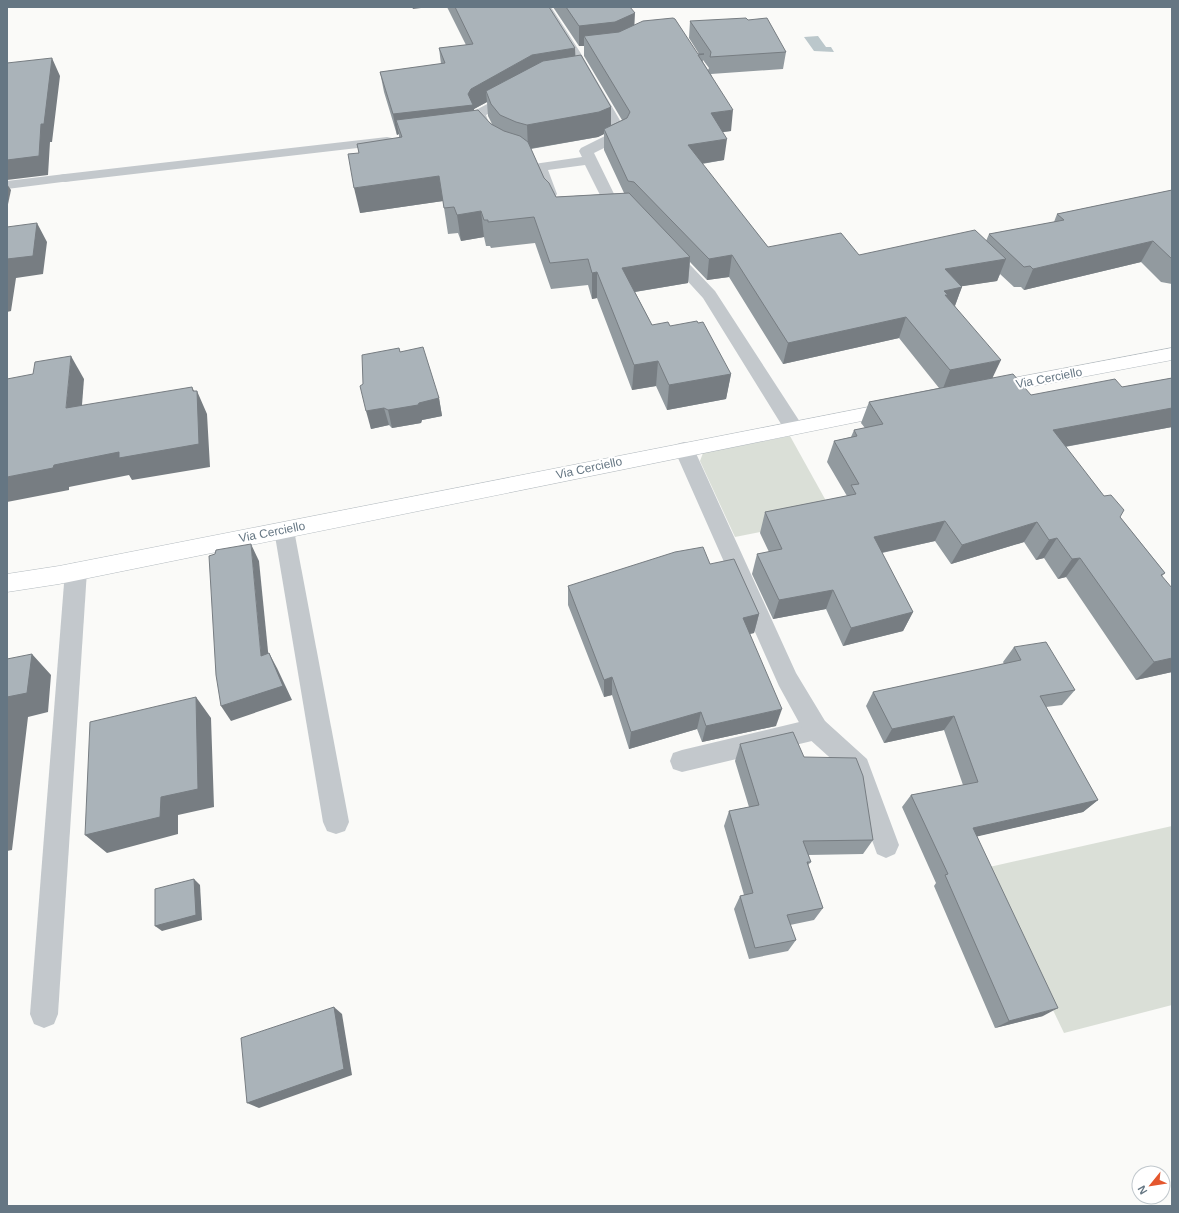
<svg xmlns="http://www.w3.org/2000/svg" width="1179" height="1213" font-family="Helvetica,sans-serif">
  <rect width="100%" height="100%" fill="#fafaf8"/>
  <g fill="#dadfd7">
    <path d="M790,436l45,81 -100,20 -35,-76 3,-8z"/>
    <path d="M1172,826v179l-108,28 -79,-165z"/>
  </g>
  <path fill="#bbc7cb" d="M818,36l8,11h5l3,5 -20,-1 -10,-14z"/>
  <g fill="none" stroke-linecap="round" stroke-linejoin="round">
    <defs>
      <g id="secondary">
        <path d="M1172,348v12l-180,34 -6,-2 -3,-4 3,-4 6,-2z"/>
        <path d="M894,402l7,1 2,5 -2,5 -842,171 -52,8v-18l52,-8z"/>
      </g>
    </defs>
    <use href="#secondary" stroke="#b3babf" stroke-width="1"/>
    <g fill="#c3c8cc" fill-rule="evenodd">
      <path d="M387,137l5,1 2,3 -2,3 -327,38 -5,-1 -2,-3 2,-3 5,-1z"/>
      <path d="M284,522l7,2 3,6 55,292 -4,9 -9,3 -9,-3 -4,-9 -49,-292 3,-6z"/>
      <path d="M76,562l8,3 3,6 -29,443 -4,10 -10,4 -10,-4 -4,-10 35,-443 3,-6z"/>
      <path d="M816,718l9,3 3,8 -3,8 -9,3 -134,32 -9,-3 -3,-8 3,-8 9,-3z"/>
    </g>
    <g fill="#c3c8cc" fill-rule="evenodd">
      <path d="M539,7h12l29,45 48,82 -2,3 -32,16 24,49 15,3 3,3 -3,3 -5,2 -21,-4 -22,-44 -37,5 9,24 -2,3 -5,1 -5,-1 -2,-3 -11,-27 2,-3 48,-7 -3,-6 2,-3 32,-16 -45,-80z"/>
      <path d="M512,91l5,1 2,3 -2,3 -31,17 5,14 8,9 -2,3c-16,4 -21,-15 -25,-27l2,-3z"/>
      <path d="M65,174l5,1 2,3 -2,3 -63,8v-8z"/>
      <path d="M668,246l6,2 41,43 85,131 2,5 -2,5 -7,2 -7,-2 -83,-134 -43,-47 2,-3z"/>
      <path d="M684,442l7,2 3,5 102,224 29,48 42,38 32,86 -4,9 -9,4 -9,-4 -29,-80 -41,-37 -28,-51 -105,-237 3,-5z"/>
    </g>
    <use href="#secondary" fill="#fff" fill-rule="evenodd"/>
  </g>
  <g fill="#929a9f" fill-rule="evenodd">
    <path d="M447,7h102l26,49 36,69 11,-5 -38,-64v-10h-5l-26,-39h77l4,18 65,29 -10,-16 1,-17 58,-1 38,32 -3,17 -72,5 20,57 -9,1 2,28 -22,4 66,83 91,8 127,-14 3,-7 65,-12 3,-8 115,-24v94l-11,-2 -20,-20 -117,28 -3,-3h-7l-14,-13 -3,7 -35,5 -7,20 38,72 38,17 91,-8 50,-9v49l-107,20 55,70 45,56 -3,3 10,96 -36,8 -70,-103 -8,2 -14,-21 -8,2 -12,-18 -73,22 -16,-23 -53,12 31,59 -10,19 -60,15 -17,-37 -53,10 -21,-45 5,-20 12,-2 -9,-19 5,-21 82,-16 -20,-34 7,-21 17,-4 3,-7 11,-2 -4,-5 8,-21 70,-14 -40,-50 -116,26 -54,-87 -22,3 -17,-18 -2,21 -53,9 17,33 18,1 61,48 -5,25 -59,11 -11,-24 -24,4 -35,-92 -5,1 -4,-14 -37,4 -16,-46 -44,5 -1,-2h-4l-2,-9 -23,4 -3,-8 -10,1 -5,-33 -83,12 -1,-60 -2,-9 42,-6v-4l-2,1 -13,-43 -4,-20 61,-8 -2,-16 27,-3zM703,60l6,8 -1,2 -5,-8zM487,102l1,14 4,8 -18,-13v-2zM604,134v16l20,43 -68,4 -12,-19 -13,-29 67,-12z"/>
    <path d="M400,352l39,46 3,18 -20,4 -1,3 -29,5 -3,-3 -18,4 -8,-45z"/>
    <path d="M710,564l49,50 -5,19 -4,1 26,92 -74,16 -5,-13 -68,20 -17,-54 -8,2 -36,-92v-19z"/>
    <path d="M1014,647l61,43 -13,15 -16,2 52,93 -15,12 -106,24 66,180 -48,12 -61,-142 2,-3 -34,-76 9,-12 52,-10 -19,-55 -60,13 -18,-37 7,-14 131,-28 -1,-2z"/>
    <path d="M740,744l64,13 69,83 -10,14 -55,1 3,7 -3,3 15,43 -9,12 -24,5 6,15 -8,11 -39,8 -15,-50 6,-13 4,-1 -20,-69 5,-15 20,-4 -14,-46z"/>
  </g>
  <g fill="#777d82">
    <path d="M412,7h17l-16,2z"/>
    <path d="M635,13l-1,20 -50,3v10h-5v-20z"/>
    <path d="M575,48l1,21 -90,22 1,11 -13,7 1,17 -79,-6 3,14 -2,1 -4,-21 75,-20 3,-5 61,-34z"/>
    <path d="M52,58l8,18 -8,66h-2l-2,33 -41,5v-20l34,-36z"/>
    <path d="M611,107v24l-7,-2v5l-6,3 -70,12 -1,-24z"/>
    <path d="M733,110l-2,21 -23,3 3,-21z"/>
    <path d="M727,139l-3,21 -38,6 2,-21z"/>
    <path d="M439,176l4,25 -83,12 -6,-25z"/>
    <path d="M7,184l4,6 -4,19z"/>
    <path d="M481,211l3,26 -23,4 -4,-26z"/>
    <path d="M37,223l10,19 -4,32 -27,4 -5,33 -4,1v-53z"/>
    <path d="M1153,241l-12,21 -117,28 9,-21z"/>
    <path d="M732,255l-3,22 -22,3 2,-21z"/>
    <path d="M690,257l-2,26 -66,11v-26z"/>
    <path d="M1006,259l-9,22 -60,9 8,-21z"/>
    <path d="M597,272v26l-5,1v-26z"/>
    <path d="M962,287l-8,21 -12,3 2,-20z"/>
    <path d="M906,317l-7,21 -116,26 5,-21z"/>
    <path d="M71,356l13,23 -4,52 -14,-23z"/>
    <path d="M1001,360l-10,21 -49,10 8,-21z"/>
    <path d="M658,361l-2,25 -24,4 2,-25z"/>
    <path d="M731,374l-5,25 -59,11 2,-25z"/>
    <path d="M192,387l5,10v-6l10,23 3,53 -78,13 -3,-5 -60,12v3l-62,12v-25l47,-12 139,-74z"/>
    <path d="M439,398l3,18 -20,4 -1,3 -29,5 -4,-18z"/>
    <path d="M384,408l5,17 -18,4 -5,-18z"/>
    <path d="M1172,408v19l-131,24 12,-21z"/>
    <path d="M945,521l-10,20 -69,15 8,-19z"/>
    <path d="M1037,522l-13,20 -73,22 11,-19z"/>
    <path d="M1057,538l-13,20 -8,2 13,-20z"/>
    <path d="M251,544l8,17 11,110 -9,-15z"/>
    <path d="M1080,558l-14,19 -8,2 14,-20z"/>
    <path d="M833,590l-7,19 -53,10 6,-19z"/>
    <path d="M913,612l-10,19 -60,15 8,-18z"/>
    <path d="M759,614l-5,19 -16,3 5,-18z"/>
    <path d="M269,653l8,15 15,32 -61,21 -10,-15z"/>
    <path d="M32,654l19,21 -3,37 -20,5 -16,133 -5,1v-154z"/>
    <path d="M1172,658v14l-36,8 18,-18z"/>
    <path d="M612,677v18l-8,2v-17z"/>
    <path d="M196,697l15,21 3,89 -36,8v19l-71,19 -22,-18 76,-38z"/>
    <path d="M782,709l-6,17 -74,16 4,-16z"/>
    <path d="M701,712l-4,17 -68,20 2,-17z"/>
    <path d="M954,716l-10,14 -60,13 8,-14z"/>
    <path d="M1098,800l-15,12 -121,28 11,-12z"/>
    <path d="M194,879l6,6 2,35 -40,11 -7,-5z"/>
    <path d="M334,1007l8,7 10,61 -93,33 -12,-5z"/>
    <path d="M1058,1008l-15,8 -48,12 14,-7z"/>
  </g>
  <g fill="#aab3b9" stroke="#777d82">
    <path d="M455,7h94l26,41 -43,7 -61,34 -3,5 5,11 -80,9 -13,-42 65,-9 -6,-15 34,-4z"/>
    <path d="M566,7h64l5,6 -20,9 -36,4z"/>
    <path d="M673,18l2,1 23,35h6l-6,1 35,55 -22,3 16,26 -39,6 80,102 73,-14 18,22 116,-25 31,29 -61,10 17,18 -18,4 4,4h-3l56,65 -51,10 -44,-53 -118,26 -56,-88 -23,4 -75,-77 -6,-1 -24,-52 23,-11 3,-6 -46,-76 35,-4 24,-11z"/>
    <path d="M746,18l2,2 19,-2 19,34 -76,5 1,-5 -21,-31z"/>
    <path d="M581,55l30,52 -12,5 -72,13 -11,-3 -16,-7 -9,-11 -5,-13 57,-30z"/>
    <path d="M52,58l-8,66h-3l-2,32 -32,4v-97z"/>
    <path d="M478,110l13,14 13,7 16,5 8,6 16,36 5,5 7,14 73,-4 61,64 -68,11 30,57 16,-3 2,4 27,-5 1,2 5,-1 28,52 -62,11 -11,-24 -24,4 -37,-93 -5,1 -4,-14 -38,4 -16,-46 -46,5v-2h-4l-3,-9 -24,4 -3,-8 -10,1 -5,-32 -85,12 -6,-34 11,-1 -2,-9 45,-7 -6,-17z"/>
    <path d="M1172,190v69l-19,-18 -120,28 -3,-3 -6,1 -35,-33 75,-14 -7,-6z"/>
    <path d="M37,223l-4,33 -26,3v-32z"/>
    <path d="M423,347l16,51 -20,5 -1,2 -30,5 -4,-2 -18,3 -6,-25 3,-2 -1,-29 37,-7 1,4z"/>
    <path d="M71,356l-5,52 126,-21 1,4h4l2,53 -80,14v-6l-65,13 -1,3 -46,9v-98l26,-5 2,-12z"/>
    <path d="M1013,374l18,21 84,-16 7,8 50,-9v30l-119,22 51,66 7,-1 13,15 -4,7 45,56 -4,2 11,13v70l-18,4 -74,-104 -8,1 -15,-21 -8,2 -12,-18 -75,23 -17,-24 -71,16 39,75 -62,16 -18,-38 -54,10 -22,-46 25,-5 -17,-37 91,-18 -5,-9 8,-1 -25,-43 23,-5 -3,-6 29,-6 -14,-22z"/>
    <path d="M251,544l10,112 8,-3 14,33 -62,20 -5,-31 -7,-119 6,-2 1,-4z"/>
    <path d="M703,547l7,17 24,-5 25,55 -16,4 39,91 -76,17 -5,-14 -70,20 -19,-55 -8,3 -36,-94 107,-34z"/>
    <path d="M1046,642l29,48 -35,6 58,104 -125,28 85,180 -49,13 -64,-146 3,-1 -37,-79 67,-13 -24,-66 -62,13 -19,-37 148,-32 -7,-13z"/>
    <path d="M32,654l-5,39 -20,4v-38z"/>
    <path d="M196,697l2,92 -37,8 -1,20 -75,18 5,-113z"/>
    <path d="M793,732l11,25 52,1 7,18 10,64 -70,1 8,21h-4l16,46 -36,7 9,25 -41,8 -15,-52 13,-3 -24,-82 30,-6 -19,-61z"/>
    <path d="M194,879l2,36 -41,11v-37z"/>
    <path d="M334,1007l10,62 -97,34 -6,-65z"/>
  </g>
  <g text-anchor="middle" dominant-baseline="central" stroke-width="4" stroke-linejoin="round" paint-order="stroke">
    <g font-size="12" fill="#657683" stroke="#fff">
      <text transform="translate(1049 378) rotate(-11)">Via Cerciello</text>
      <text transform="translate(589 468) rotate(-12)">Via Cerciello</text>
      <text transform="translate(272 532) rotate(-11)">Via Cerciello</text>
    </g>
  </g>
  <rect width="1179" height="1213" fill="none" stroke="#657683" stroke-width="16"/>
  <g transform="translate(1151 1185) rotate(240)"><circle r="19" fill="#ffffff" stroke="#c1c8cd"/>
  <path d="M0-3L7 15L0 10L-7 15Z" fill="#e4572e"/>
  <text y="-6" font-size="11" font-weight="bold" text-anchor="middle" fill="#657683">N</text>
  </g>
</svg>
